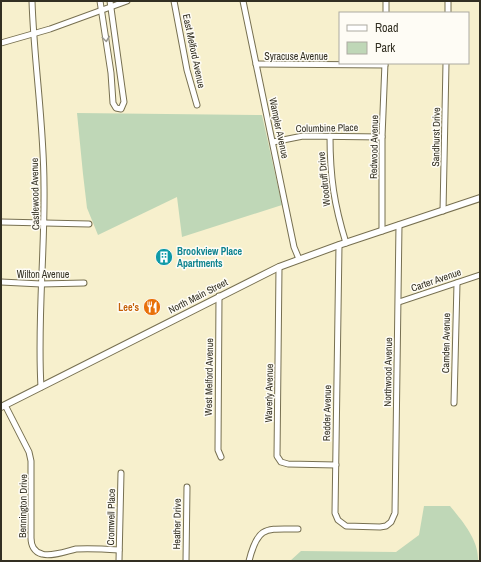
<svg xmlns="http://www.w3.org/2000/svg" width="481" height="562" font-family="'Archivo Narrow',sans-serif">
  <rect width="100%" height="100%" fill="#f7f0cd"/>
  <g fill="#bfd7b7">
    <path d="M77,113l185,2 20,90 -100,32 -5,-40 -79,38 -11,-27 -4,-34z"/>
    <path d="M424,506h26c13,16 29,34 28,55h-188l11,-10 95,1 23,-17z"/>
  </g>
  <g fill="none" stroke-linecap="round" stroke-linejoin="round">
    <defs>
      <g id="minor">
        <path d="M32,1c2,62 12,123 12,185 1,67 -7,134 -3,201"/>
        <path d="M100,1l11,72 2,30 3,5 5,1 3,-7 -1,-7 -13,-94"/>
        <path d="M174,1l13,69 10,35"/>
        <path d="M243,1l51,246 5,12"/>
        <path d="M386,13v-12"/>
        <path d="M448,13v-12"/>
        <path d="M1,43l49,-14 77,-28"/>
        <path d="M256,64l129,1"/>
        <path d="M330,136c0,41 4,68 16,107"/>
        <path d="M273,142l30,-6 79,1"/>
        <path d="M443,211l3,-148"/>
        <path d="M1,222l88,2"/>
        <path d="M382,231v-94l3,-74"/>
        <path d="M339,245l-4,268 3,7 8,6 34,1 6,-1 5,-4 4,-9 4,-288"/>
        <path d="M279,267l-2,189 4,6 7,2 48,1"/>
        <path d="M1,282l40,2 43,-1"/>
        <path d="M219,296l-1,154 3,7"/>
        <path d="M399,302l81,-27"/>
        <path d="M454,403l3,-120"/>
        <path d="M5,405l24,47 2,9v77c0,7 3,14 11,16 9,3 25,-3 34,-5 14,-1 29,0 43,1"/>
        <path d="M119,561l2,-88"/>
        <path d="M186,561l1,-74"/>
        <path d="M249,561c9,-36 17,-32 49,-32"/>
      </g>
      <path id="major" d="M1,407l278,-140 60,-22 141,-47"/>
    </defs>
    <use href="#minor" stroke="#777051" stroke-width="7"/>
    <use href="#major" stroke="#777051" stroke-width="8"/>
    <use href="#minor" stroke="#fff" stroke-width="5"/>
    <use href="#major" stroke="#fff" stroke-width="6"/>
  </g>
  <defs><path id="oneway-chevron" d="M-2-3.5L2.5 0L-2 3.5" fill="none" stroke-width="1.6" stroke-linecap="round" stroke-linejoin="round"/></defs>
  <use stroke="#989790" href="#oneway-chevron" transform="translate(106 39) rotate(82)"/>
  <defs>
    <symbol id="building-disc" viewBox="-11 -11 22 22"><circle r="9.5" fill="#0f9aa8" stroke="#fefcf5"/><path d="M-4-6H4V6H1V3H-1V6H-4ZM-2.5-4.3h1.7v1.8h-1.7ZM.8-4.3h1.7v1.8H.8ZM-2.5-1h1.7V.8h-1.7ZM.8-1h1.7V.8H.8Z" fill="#fff"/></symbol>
    <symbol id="restaurant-disc" viewBox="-11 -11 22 22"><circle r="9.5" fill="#e8710a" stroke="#fefcf5"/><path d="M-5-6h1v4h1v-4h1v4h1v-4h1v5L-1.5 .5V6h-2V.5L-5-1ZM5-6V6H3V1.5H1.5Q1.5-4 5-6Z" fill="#fff"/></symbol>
  </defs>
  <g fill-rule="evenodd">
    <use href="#building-disc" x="154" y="247" width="20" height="20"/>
    <use href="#restaurant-disc" x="142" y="297" width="20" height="20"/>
  </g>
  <g text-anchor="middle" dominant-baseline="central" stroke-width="3" stroke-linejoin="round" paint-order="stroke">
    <g font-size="10" fill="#322f22" stroke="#fefcf5">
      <text transform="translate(194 51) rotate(78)">East Melford Avenue</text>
      <text x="296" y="56">Syracuse Avenue</text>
      <text transform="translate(279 128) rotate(78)">Wampler Avenue</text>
      <text transform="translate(327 128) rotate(-1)">Columbine Place</text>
      <text transform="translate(436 137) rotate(-89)">Sandhurst Drive</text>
      <text transform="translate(374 147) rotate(-89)">Redwood Avenue</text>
      <text transform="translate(324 179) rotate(-96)">Woodruff Drive</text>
      <text transform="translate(35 194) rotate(-91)">Castlewood Avenue</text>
      <text x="43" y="274">Wilton Avenue</text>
      <text transform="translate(436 280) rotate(-19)">Carter Avenue</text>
      <text transform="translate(198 296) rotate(-27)">North Main Street</text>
      <text transform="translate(446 343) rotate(-89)">Camden Avenue</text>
      <text transform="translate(388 372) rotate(-89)">Northwood Avenue</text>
      <text transform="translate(209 377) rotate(-89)">West Melford Avenue</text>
      <text transform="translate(269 393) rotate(-89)">Waverly Avenue</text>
      <text transform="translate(327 413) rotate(-89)">Redder Avenue</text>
      <text transform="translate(23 506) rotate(-89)">Bennington Drive</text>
      <text transform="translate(111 517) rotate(-89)">Cromwell Place</text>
      <text transform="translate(177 524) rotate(-89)">Heather Drive</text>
    </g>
    <g font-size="10" font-weight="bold" fill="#0d838f" stroke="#fefcf5" text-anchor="start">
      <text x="177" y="251">Brookview Place<tspan x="177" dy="12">Apartments</tspan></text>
    </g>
    <g font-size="10" font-weight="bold" fill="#c56008" stroke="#fefcf5" text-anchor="end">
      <text x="139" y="307">Lee's</text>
    </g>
  </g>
  <rect width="481" height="562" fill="none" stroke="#322f22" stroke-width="4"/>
  <rect x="339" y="12" width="130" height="52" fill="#fefcf5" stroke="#acaaa1"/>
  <rect x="347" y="25" width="20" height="6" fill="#ffffff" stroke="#acaaa1"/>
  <text x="375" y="32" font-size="12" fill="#322f22">Road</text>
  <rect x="347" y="42" width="20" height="12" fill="#bfd7b7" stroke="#acaaa1"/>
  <text x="375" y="52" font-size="12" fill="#322f22">Park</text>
</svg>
